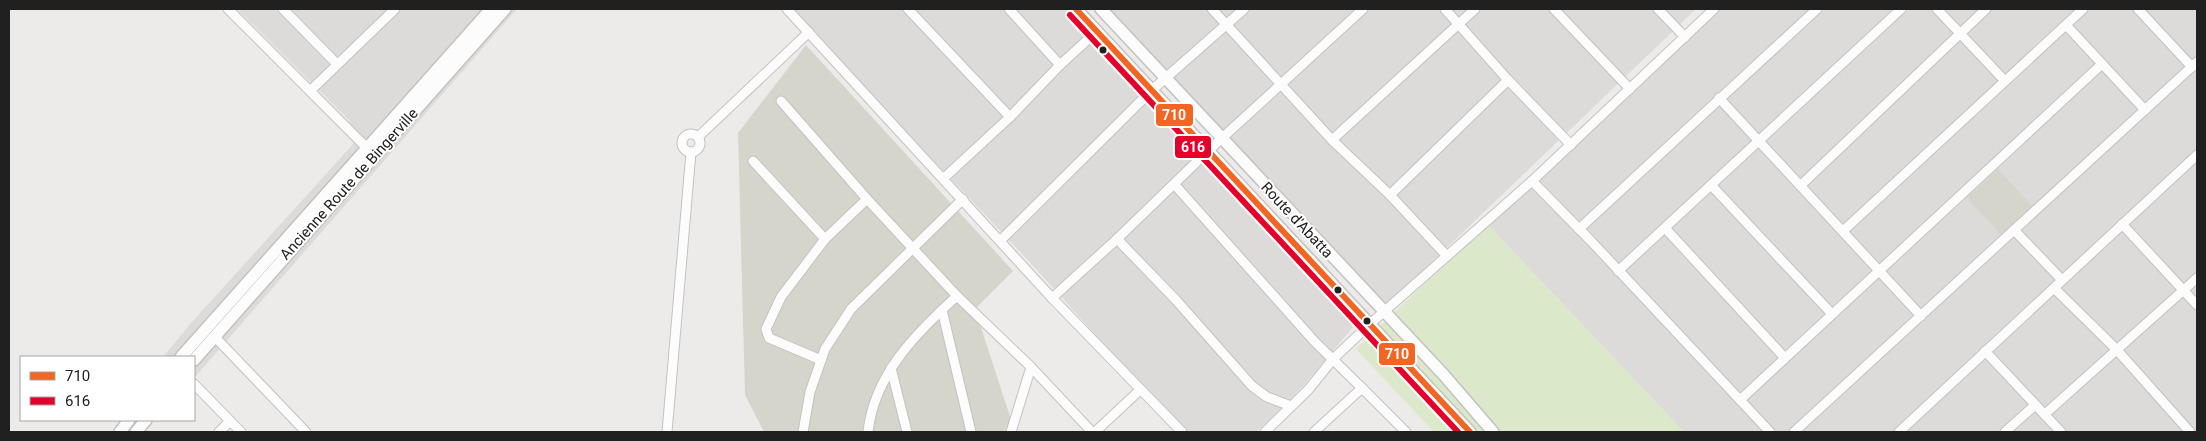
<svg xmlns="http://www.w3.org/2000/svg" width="2206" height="441" font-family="Roboto,sans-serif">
  <rect width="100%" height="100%" fill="#edebe9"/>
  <g fill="#dcdbda">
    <path d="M237,9h280l-323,369v-21h-31l28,-34 163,-180 -12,-13 8,-9z"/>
    <path d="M790,9h286l248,255 40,50 -60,71 -29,30 -19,17h-72l-159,-175z"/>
    <path d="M1110,9h586l-310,297z"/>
    <path d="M1717,9h480v423h-513l-197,-208z"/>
  </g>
  <g fill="#d6d5cb">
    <path d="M806,45l207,226 -38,38 40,123h-251l-19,-37 -7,-262z"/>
    <path d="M1998,169l36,39 -31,29 -36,-39z"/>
  </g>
  <path fill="#dbe8ca" d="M1487,224l197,208h-250l-78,-83z"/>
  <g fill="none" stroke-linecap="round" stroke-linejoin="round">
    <defs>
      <g id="minor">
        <path d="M228,9l82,82"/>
        <path d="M283,9l54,55"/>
        <path d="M787,9l265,289 130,134"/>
        <path d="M908,9l102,108 50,-52 36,-33"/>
        <path d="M1009,9l51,56"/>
        <path d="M1212,9l120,131 58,55 57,61"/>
        <path d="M1445,9l63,71 63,65"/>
        <path d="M1554,9l76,80"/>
        <path d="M1658,9l27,28"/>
        <path d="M1937,9l68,72"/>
        <path d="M2138,9l54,58"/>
        <path d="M2066,25l79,85"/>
        <path d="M1719,98l202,218"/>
        <path d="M781,101l86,98 90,97 74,71 61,65"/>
        <circle cx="691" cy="143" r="9"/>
        <path d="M698,137l111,-105"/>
        <path d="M1332,140l143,-131"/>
        <path d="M367,148l-57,-57 85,-82"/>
        <path d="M753,161l72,78"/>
        <path d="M944,178l66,-61"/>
        <path d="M1532,181l59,60 179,191"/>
        <path d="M1174,184l141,158 47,46"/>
        <path d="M1711,185l121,129"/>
        <path d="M1800,186l186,-177"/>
        <path d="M1390,195l118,-115"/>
        <path d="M2122,224l75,81"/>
        <path d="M1665,228l120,130"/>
        <path d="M1579,229l238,-220"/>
        <path d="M1843,231l240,-222"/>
        <path d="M2015,231l47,49"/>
        <path d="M1117,239l59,61 76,86 15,11 24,9"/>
        <path d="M1001,240l151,-150 92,-81"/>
        <path d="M1618,271l283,-262"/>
        <path d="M2054,288l63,62 73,82"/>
        <path d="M1052,298l65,-59 92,-89 154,-141"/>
        <path d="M942,310l29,122"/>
        <path d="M215,337l91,95"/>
        <path d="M1985,351l76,81"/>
        <path d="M821,360l-52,-22 -3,-9 15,-32 44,-58 42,-40"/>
        <path d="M891,368l16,64"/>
        <path d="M194,384l47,48"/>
        <path d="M1740,400l362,-336"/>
        <path d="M2045,414l152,-136"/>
        <path d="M219,432l11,-11"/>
        <path d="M667,432l24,-280"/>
        <path d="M803,432l7,-40 15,-43 26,-40 112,-110"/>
        <path d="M868,432c6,-57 48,-99 89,-136"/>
        <path d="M1011,432l20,-65"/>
        <path d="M1095,432l45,-42"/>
        <path d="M1265,432l44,-43 24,-30 37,-35 162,-143 182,-172"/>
        <path d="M1314,432l48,-44 44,44"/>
        <path d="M1794,432l403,-370"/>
        <path d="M1899,432l298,-277"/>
        <path d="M2005,432l30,-27"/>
      </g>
      <g id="tertiary">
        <path d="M1076,9l394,423"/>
        <path d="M1101,9l342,365 50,58"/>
        <path d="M181,357l310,-348"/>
        <path d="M194,360l311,-351"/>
        <path d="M120,432l9,-12"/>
        <path d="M136,432l10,-12"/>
      </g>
    </defs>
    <use href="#minor" stroke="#c3c2c1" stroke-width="11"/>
    <use href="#tertiary" stroke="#c3c2c1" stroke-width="14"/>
    <use href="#minor" stroke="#fcfcfc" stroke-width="9"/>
    <use href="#tertiary" stroke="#fcfcfc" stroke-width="11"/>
    <defs>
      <path id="bus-1" d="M1076,9l394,423"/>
      <path id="bus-2" d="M1070,15l388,417"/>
    </defs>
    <use href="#bus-1" stroke="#fff" stroke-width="10"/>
    <use href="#bus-2" stroke="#fff" stroke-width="10"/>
    <use href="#bus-1" stroke="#f26522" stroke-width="6"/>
    <use href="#bus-2" stroke="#e4002b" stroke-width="6"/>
  </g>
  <g fill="#202020" stroke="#fff" stroke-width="2">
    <circle cx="1103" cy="50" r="4.5"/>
    <circle cx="1338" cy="290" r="4.5"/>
    <circle cx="1367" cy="321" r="4.5"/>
  </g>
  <g text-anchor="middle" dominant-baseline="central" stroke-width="4" stroke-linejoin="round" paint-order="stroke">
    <g font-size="15" fill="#202020" stroke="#fff">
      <text transform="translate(349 184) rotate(-48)">Ancienne Route de Bingerville</text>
      <text transform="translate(1297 220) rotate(47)">Route d'Abatta</text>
    </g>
  </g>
  <g stroke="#fff" stroke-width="2">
    <rect x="1155" y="103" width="39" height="24" rx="5" fill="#f26522"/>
    <rect x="1174" y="135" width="38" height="24" rx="5" fill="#e4002b"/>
    <rect x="1378" y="342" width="38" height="24" rx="5" fill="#f26522"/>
  </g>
  <g font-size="14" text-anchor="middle" font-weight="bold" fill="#fff">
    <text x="1174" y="120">710</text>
    <text x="1193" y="152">616</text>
    <text x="1397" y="359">710</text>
  </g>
  <rect width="2206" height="441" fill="none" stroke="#202020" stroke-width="20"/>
  <rect x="20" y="356" width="175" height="65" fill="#ffffff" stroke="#a6a6a6"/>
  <rect x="30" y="372" width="25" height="8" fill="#f26522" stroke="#a6a6a6"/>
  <text x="65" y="381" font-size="15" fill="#202020">710</text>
  <rect x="30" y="397" width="25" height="8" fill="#e4002b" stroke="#a6a6a6"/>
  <text x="65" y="406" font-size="15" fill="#202020">616</text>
</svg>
